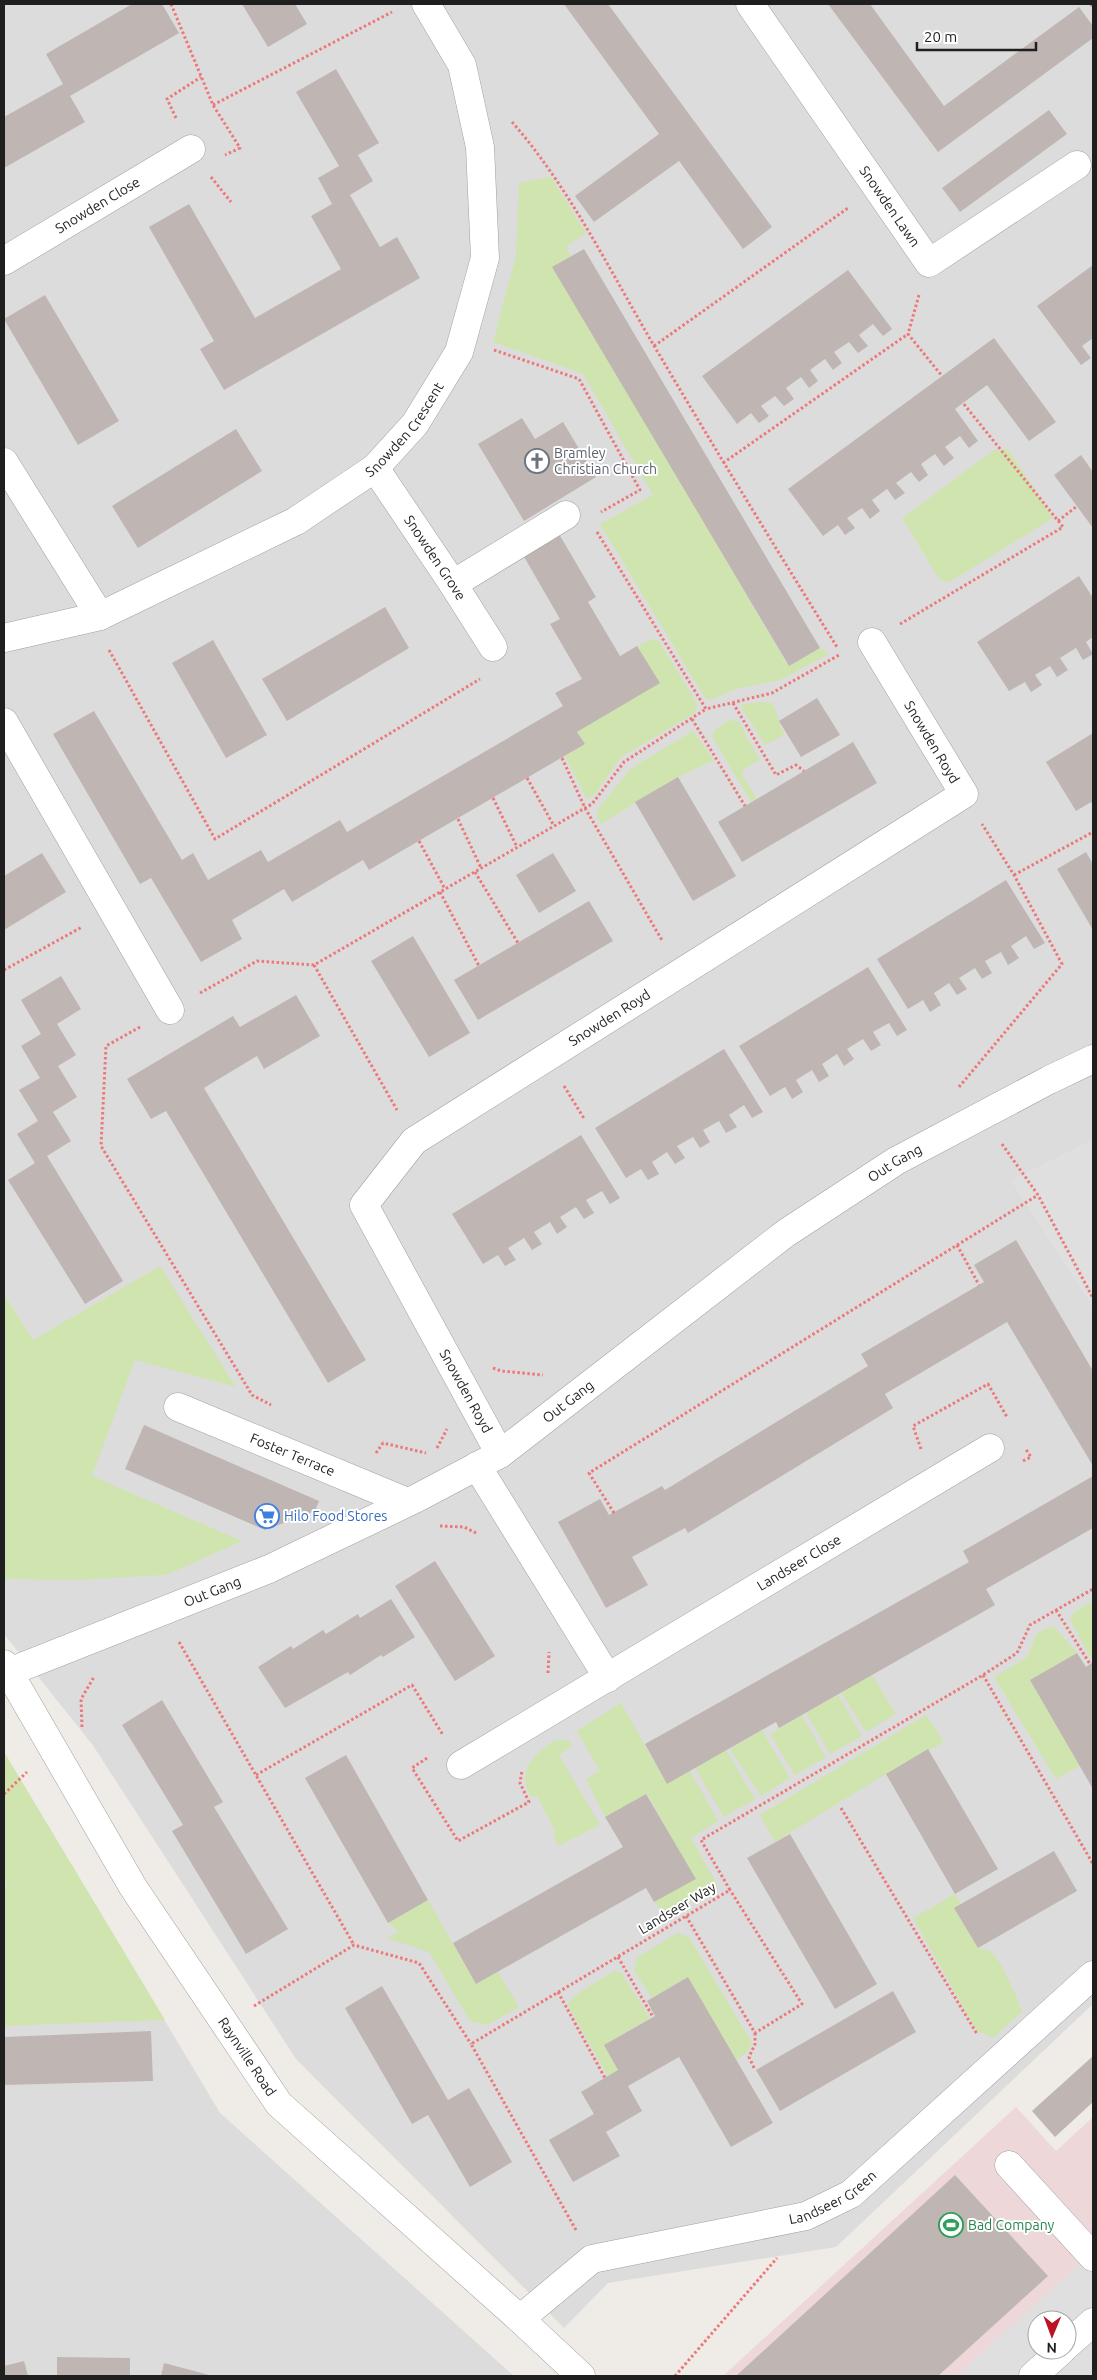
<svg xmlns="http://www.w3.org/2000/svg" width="1097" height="2380" font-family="Ubuntu,sans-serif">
  <rect width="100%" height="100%" fill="#efebe6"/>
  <g fill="#dddcdc">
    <path d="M4,4h1089v1136l-81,41 81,125v698l-257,243 -228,36 -44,45 -268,-269 -204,-315 -88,-110z"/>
    <path d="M4,1752l216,361 294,263h-510z"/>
  </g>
  <path fill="#eed7d9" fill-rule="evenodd" d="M1016,2107l40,44 37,-34v259h-370zM1037,2320h30v30h-30z"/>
  <g fill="#d0e4b0">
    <path d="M551,177l35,56 -20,14 5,9 -17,10 234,400 32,-18 9,6 -49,26 -44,9 -25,11 -6,-2 -105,-174 53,-29 -70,-121 -90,-32 23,-87 3,-72z"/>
    <path d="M1008,449l45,69 -97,60 -9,4 -8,-3 -37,-61 92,-68z"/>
    <path d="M652,639l6,1 39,63 -2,10 -74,44 -27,39 -7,3 -22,-43 20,-12 -8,-12 82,-49 -22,-37z"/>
    <path d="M758,702l15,1 11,32 -19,10 -25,-40z"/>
    <path d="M729,720l10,2 21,38 -16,9 -2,5 15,25 -6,3 -39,-66 3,-6z"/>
    <path d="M693,731l21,29 -36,17 -77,47 -4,-7 1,-8 32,-40z"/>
    <path d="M160,1266l76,121 -101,-27 -43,116 150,65 -76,34 -89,5 -73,-1v-285l29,46z"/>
    <path d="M1093,1601v57l-4,-3 -19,-35 4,-8z"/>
    <path d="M1054,1626l23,27 -47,27 50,86 -24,13 -62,-102 33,-20 10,-24z"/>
    <path d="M872,1675l24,39 -30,18 -25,-40z"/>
    <path d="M838,1695l24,41 -32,18 -24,-41z"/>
    <path d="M621,1703l46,81 23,-13 28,50 -27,17 27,48 -50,29 -14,-13 41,-23 -48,-85 -42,23 -19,-38 14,-8 -23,-40z"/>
    <path d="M802,1715l24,42 -31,18 -25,-41z"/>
    <path d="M926,1715l18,27 -58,32 -111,68 -15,-27z"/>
    <path d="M762,1730l28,48 -29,18 -31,-47z"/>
    <path d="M556,1740h12l4,6 -13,9 41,70 -42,21 -5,-12 3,-1 -19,-37 -6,1c-15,-25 3,-44 25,-57z"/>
    <path d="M726,1750l29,49 -31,18 -29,-49z"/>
    <path d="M4,1752l161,268 -161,6v-137l4,-4 -4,-3z"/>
    <path d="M955,1894l6,11 -6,4 23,39 13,3 11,15 17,36 -1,2 5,7 -30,27 -17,-8 -63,-112z"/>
    <path d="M428,1900l48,84 22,-12 21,35 -32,18 -17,-4 -41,-69 -42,-14 12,-7 -11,-8z"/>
    <path d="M677,1933l12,4 63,106 -4,8 -12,10 -48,-84 -36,21 -18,-27 3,-13z"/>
    <path d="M615,1971l6,2 29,45 -46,27 14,25 -10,6 -41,-72 14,-13z"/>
  </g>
  <g fill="#dfdfdf" fill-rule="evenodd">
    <path d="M1093,1140v166l-81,-125z"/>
    <path d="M1093,2251v125h-136zM1037,2320h30v30h-30z"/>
  </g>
  <g fill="#bfb6b3">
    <path d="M132,4h30l17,29 -109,63 15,26 -81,46v-51l59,-33 -17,-30z"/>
    <path d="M242,4h53l12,20 -39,23z"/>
    <path d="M564,4h44l164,223 -29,22 -64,-88 -85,61 -19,-26 84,-62z"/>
    <path d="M828,4h42l74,102 135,-99 14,19v12l-155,114z"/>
    <path d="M336,69l43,74 -21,12 15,26 -23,14 30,52 17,-10 23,41 -196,112 -24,-41 14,-8 -65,-114 40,-23 66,114 86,-49 -30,-53 21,-12 -14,-26 21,-12 -43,-74z"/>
    <path d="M1049,110l18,24 -107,78 -18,-24z"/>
    <path d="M584,249l236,399 -31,18 -237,-399z"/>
    <path d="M1093,265v73l-11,8 9,12 -10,7 -44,-59z"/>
    <path d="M848,270l44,59 -9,7 -10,-12 -14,11 9,11 -10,7 -9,-11 -15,10 8,11 -9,7 -8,-11 -15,11 8,11 -9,7 -8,-11 -15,11 8,11 -10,7 -9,-10 -14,10 8,10 -10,7 -8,-10 -14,11 -35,-48z"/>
    <path d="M45,295l74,126 -41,24 -74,-126z"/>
    <path d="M994,338l62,84 -27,19 -42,-56 -32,24 23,32 -9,7 -9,-12 -15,11 9,11 -10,8 -9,-12 -14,10 7,11 -9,7 -8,-10 -15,11 9,10 -10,7 -8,-11 -15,11 8,11 -10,8 -8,-11 -15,10 8,10 -10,7 -7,-10 -15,11 -35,-47z"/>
    <path d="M522,418l13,21 28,-17 33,55 -72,44 -46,-77z"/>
    <path d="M236,429l26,42 -124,77 -26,-42z"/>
    <path d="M1081,455l12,17v56l-39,-53z"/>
    <path d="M559,534l37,63 -8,5 32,54 17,-10 23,37 -83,49 8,12 -216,126 -6,-10 -71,42 -8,-13 -52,31 10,19 -41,23 -50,-84 -11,6 -87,-150 41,-23 88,149 11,-7 15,27 53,-30 7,12 72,-42 7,12 216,-126 -8,-13 27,-14 -32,-55 10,-5 -37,-64z"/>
    <path d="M1079,576l14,22v39l-7,5 7,12 -10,6 -7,-12 -16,10 8,12 -11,7 -7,-11 -15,9 7,10 -11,7 -6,-10 -16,9 -32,-49z"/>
    <path d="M385,607l24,41 -122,73 -25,-42z"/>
    <path d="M213,640l54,95 -41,23 -54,-95z"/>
    <path d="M817,698l23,37 -39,22 -22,-36z"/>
    <path d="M1093,733v72l-2,-3 -15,9 -30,-49z"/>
    <path d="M853,742l24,41 -135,79 -24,-40z"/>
    <path d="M678,777l58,99 -43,25 -58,-99z"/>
    <path d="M1086,852l7,12v66l-36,-61z"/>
    <path d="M42,853l24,39 -62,38v-54z"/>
    <path d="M553,853l23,38 -37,22 -23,-38z"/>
    <path d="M1006,880l39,63 -11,6 -8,-13 -15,10 8,12 -11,7 -7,-13 -16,9 7,12 -10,6 -7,-11 -16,10 8,11 -10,6 -8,-12 -15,10 7,12 -11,7 -7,-12 -15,9 -31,-50z"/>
    <path d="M589,901l24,40 -135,79 -24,-40z"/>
    <path d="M413,936l57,97 -41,24 -58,-96z"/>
    <path d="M868,967l39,63 -10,6 -8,-13 -16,9 8,13 -10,6 -8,-12 -16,10 7,10 -10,7 -7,-12 -15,10 7,12 -10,6 -7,-12 -16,10 7,12 -11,7 -7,-12 -15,9 -31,-50z"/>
    <path d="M61,976l20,33 -24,15 19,31 -18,11 19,31 -24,15 18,29 -24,15 76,125 -38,23 -77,-124 27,-17 -18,-29 21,-13 -19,-31 21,-12 -19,-32 20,-12 -20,-34z"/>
    <path d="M296,995l24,41 -56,33 -7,-13 -53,32 162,272 -38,23 -162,-272 -15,8 -24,-40 106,-63 7,11z"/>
    <path d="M724,1049l39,63 -11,6 -8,-13 -15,10 8,12 -11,6 -7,-12 -16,9 7,12 -10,6 -7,-11 -16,9 8,12 -10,6 -8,-12 -15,10 7,12 -11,6 -7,-11 -15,9 -31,-50z"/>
    <path d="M581,1135l39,63 -10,6 -8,-13 -16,9 8,13 -10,6 -8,-12 -16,10 7,10 -10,7 -7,-12 -16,10 8,12 -10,6 -8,-12 -16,10 8,12 -11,6 -7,-11 -15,9 -31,-50z"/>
    <path d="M1016,1240l77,131v95l-86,-144 -122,72 8,14 -205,125 -3,-5 -53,29 16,28 -42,23 -48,-86 42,-23 9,16 53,-29 3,4 203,-124 -7,-12 123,-72 -10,-17z"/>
    <path d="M144,1425l175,76 -4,10 -50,19 -140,-61z"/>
    <path d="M1093,1476v52l-107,61 9,16 -216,123 -3,-6 -109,62 -22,-40 324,-182 -6,-11z"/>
    <path d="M435,1561l60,95 -40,25 -60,-95z"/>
    <path d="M391,1599l24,38 -32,20 -2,-2 -31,20 -2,-3 -63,36 -27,-41 33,-21 2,3 30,-19 3,4 32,-20 2,4z"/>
    <path d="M1077,1653l9,14 7,-5v127l-63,-109z"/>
    <path d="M162,1700l61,102 -9,5 74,122 -42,25 -74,-123 11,-6 -61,-100z"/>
    <path d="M928,1749l70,120 -43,25 -69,-120z"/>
    <path d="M346,1755l82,145 -40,23 -83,-145z"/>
    <path d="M646,1794l50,85 -42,23 -8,-14 -170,96 -23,-41 170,-96 -18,-30z"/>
    <path d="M790,1834l87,150 -42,25 -88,-151z"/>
    <path d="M1054,1851l23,40 -99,57 -24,-40z"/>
    <path d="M688,1977l85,146 -42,24 -52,-90 -51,29 14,25 -36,21 14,24 -47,26 -24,-42 45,-26 -13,-22 37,-22 -14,-25 51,-29 -8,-15z"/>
    <path d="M382,1986l66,114 21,-12 43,74 -42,25 -42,-72 -16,9 -67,-116z"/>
    <path d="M893,1991l23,41 -136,79 -24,-41z"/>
    <path d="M151,2031l2,50 -149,4v-48z"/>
    <path d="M1093,2056v46l-38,35 -23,-26z"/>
    <path d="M955,2175l93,101 -110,100h-202z"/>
    <path d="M57,2357l73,1v18h-73z"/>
    <path d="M24,2361l4,15h-24v-10z"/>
    <path d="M164,2363l49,13h-52z"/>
  </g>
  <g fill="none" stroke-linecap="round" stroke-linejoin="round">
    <defs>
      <g id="minor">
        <path id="s1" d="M750,4l179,259 148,-98"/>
        <path id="s2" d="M4,261l187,-112"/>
        <path d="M4,462l96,154"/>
        <path id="s3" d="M375,468l78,116 40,63"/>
        <path d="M453,584l113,-69"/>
        <path id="s4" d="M4,638l96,-22 196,-95 79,-53 40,-44 44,-72 26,-94 -5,-111 -18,-82 -36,-61"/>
        <path d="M4,722l166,288"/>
        <path id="s5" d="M178,1407l229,95"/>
        <path id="s6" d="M500,1454l-136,-249 50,-64 550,-347 -92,-152"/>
        <path d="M477,1466l131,212"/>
        <path id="s7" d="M4,1664l129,223 146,217 241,215 61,57"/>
        <path id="s8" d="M4,1674l265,-105 148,-71 83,-44 286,-221 110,-72 153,-81 44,-21"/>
        <path id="s9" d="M461,1765l529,-317"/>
        <path d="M1009,2165l84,92"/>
        <path id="s10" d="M520,2319l72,-60 214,-43 45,-22 242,-219"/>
        <path d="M1067,2345l26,-23"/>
        <path d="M1033,2376l29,-26"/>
      </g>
    </defs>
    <use href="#minor" stroke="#a0a0a0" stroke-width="29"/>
    <g stroke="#ed787a" stroke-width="3" stroke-dasharray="2.5 2.5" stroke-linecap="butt">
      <path d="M171,4l42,101 27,43 -15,7"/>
      <path d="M1091,4l2,3"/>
      <path d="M213,105l179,-93"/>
      <path d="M176,118l-9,-19 34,-22"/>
      <path d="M512,122c57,65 97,147 141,222 60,102 122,203 184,303"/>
      <path d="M211,177l20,25"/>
      <path d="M919,295l-11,39 34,42"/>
      <path d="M654,346l194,-138"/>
      <path d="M494,350l85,29 61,111 -39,22"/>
      <path d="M723,463l185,-129"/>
      <path d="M1058,521l19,-15"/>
      <path d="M597,532l109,177 66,-16 67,-38"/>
      <path d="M900,624l163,-97 -100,-124"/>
      <path d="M109,650l106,189 265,-160"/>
      <path d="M733,703l43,72 20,-10 8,6"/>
      <path d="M692,719l53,87"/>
      <path d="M562,758l23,50 78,134"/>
      <path d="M527,778l27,48"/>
      <path d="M493,798l24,49"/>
      <path d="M458,819l23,49"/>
      <path d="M419,841l26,48"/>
      <path d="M475,872l43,71"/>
      <path d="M1014,875l79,-43"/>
      <path d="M440,892l39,74"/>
      <path d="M314,965l83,145"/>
      <path d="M4,970l78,-43"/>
      <path d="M200,993l57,-32 57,4 278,-161 32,-42 82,-53"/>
      <path d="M140,1027l-34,19 -5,100 151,249 19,10"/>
      <path d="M564,1086l21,34"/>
      <path d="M959,1087l103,-123 -48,-89 -32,-51"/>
      <path d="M1002,1144l36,51 55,103"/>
      <path d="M957,1245l22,40"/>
      <path d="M493,1368l8,3 42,4"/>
      <path d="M437,1448l10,-19"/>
      <path d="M921,1449l-8,-23 75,-42 19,33"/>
      <path d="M376,1453l7,-10 43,10"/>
      <path d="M1023,1461l8,-4 -6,-9"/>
      <path d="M614,1513l-25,-40 449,-278"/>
      <path d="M440,1526l24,1 14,7"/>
      <path d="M1056,1610l34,54"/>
      <path d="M179,1642l175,303"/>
      <path d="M548,1673l1,-21"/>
      <path d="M983,1675l110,189"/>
      <path d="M82,1727l-1,-28 13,-22"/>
      <path d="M427,1758l-15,10 46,73 71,-39 -9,-19 2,-13"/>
      <path d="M256,1775l156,-90 31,50"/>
      <path d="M4,1794l23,-22"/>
      <path d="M841,1808l136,226"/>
      <path d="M686,1916l69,117 47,-29 -72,-114"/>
      <path d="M618,1957l35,60"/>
      <path d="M558,1992l47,86"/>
      <path d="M254,2006l100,-61 65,18 52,81"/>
      <path d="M754,2068l-5,-11 6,-13v-11"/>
      <path d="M576,2230l-105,-186 259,-154 -29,-50 282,-165 34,-22 13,-28 63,-36"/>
      <path d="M675,2376l102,-118"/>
    </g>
    <use href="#minor" stroke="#fff" stroke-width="28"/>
  </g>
  <defs>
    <symbol id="church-ring" viewBox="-11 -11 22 22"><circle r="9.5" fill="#fff" stroke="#6b7280" stroke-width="1.5"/><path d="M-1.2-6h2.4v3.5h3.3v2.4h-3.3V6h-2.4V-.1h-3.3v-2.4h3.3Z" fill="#6b7280"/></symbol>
    <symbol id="supermarket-ring" viewBox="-11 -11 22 22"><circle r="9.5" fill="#fff" stroke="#3f7fe0" stroke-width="1.5"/><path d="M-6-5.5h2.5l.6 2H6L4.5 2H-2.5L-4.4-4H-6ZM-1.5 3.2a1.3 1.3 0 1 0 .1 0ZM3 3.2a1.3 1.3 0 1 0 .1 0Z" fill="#3f7fe0"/></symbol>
    <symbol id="stadium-ring" viewBox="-11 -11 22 22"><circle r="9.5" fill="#fff" stroke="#2e9e5b" stroke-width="1.5"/><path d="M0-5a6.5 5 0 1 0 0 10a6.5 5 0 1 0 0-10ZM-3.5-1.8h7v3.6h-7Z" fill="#2e9e5b"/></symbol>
  </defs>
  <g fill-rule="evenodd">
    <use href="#church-ring" x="523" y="447" width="28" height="28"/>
    <use href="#supermarket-ring" x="253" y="1502" width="28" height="28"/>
    <use href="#stadium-ring" x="937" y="2211" width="28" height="28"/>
  </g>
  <g text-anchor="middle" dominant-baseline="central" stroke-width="4" stroke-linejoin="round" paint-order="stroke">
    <g font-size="14" fill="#1f1f1f" stroke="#fff">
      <text stroke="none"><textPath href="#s2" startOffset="109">Snowden Close</textPath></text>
      <text stroke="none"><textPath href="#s1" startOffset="246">Snowden Lawn</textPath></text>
      <text stroke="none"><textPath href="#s4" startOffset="460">Snowden Crescent</textPath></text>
      <text stroke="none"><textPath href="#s3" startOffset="108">Snowden Grove</textPath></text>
      <text transform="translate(932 742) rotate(59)">Snowden Royd</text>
      <text stroke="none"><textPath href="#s6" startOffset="596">Snowden Royd</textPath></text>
      <text stroke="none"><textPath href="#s8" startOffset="1034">Out Gang</textPath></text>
      <text transform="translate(466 1391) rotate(61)">Snowden Royd</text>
      <text stroke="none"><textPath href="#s8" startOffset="629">Out Gang</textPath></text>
      <text stroke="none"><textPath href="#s5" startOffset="124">Foster Terrace</textPath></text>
      <text stroke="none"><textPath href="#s9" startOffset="394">Landseer Close</textPath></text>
      <text stroke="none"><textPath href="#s8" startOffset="224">Out Gang</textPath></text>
      <text transform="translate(677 1908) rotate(-31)">Landseer Way</text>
      <text stroke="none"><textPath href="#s7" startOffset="462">Raynville Road</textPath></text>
      <text stroke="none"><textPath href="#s10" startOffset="344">Landseer Green</textPath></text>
    </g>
    <g font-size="14" fill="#5b616d" stroke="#fff" text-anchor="start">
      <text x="554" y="453">Bramley<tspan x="554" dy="16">Christian Church</tspan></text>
    </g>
    <g font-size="14" fill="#366cbe" stroke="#fff" text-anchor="start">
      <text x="284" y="1516">Hilo Food Stores</text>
    </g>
    <g font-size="14" fill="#27864d" stroke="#fff" text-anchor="start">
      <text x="968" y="2225">Bad Company</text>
    </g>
  </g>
  <rect width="1097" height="2380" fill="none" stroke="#1f1f1f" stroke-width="10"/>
  <g transform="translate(1052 2335) rotate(181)"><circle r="24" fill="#ffffff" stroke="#a5a5a5"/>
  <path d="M0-4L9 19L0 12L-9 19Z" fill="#bc1226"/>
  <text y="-8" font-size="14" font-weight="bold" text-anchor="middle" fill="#1f1f1f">N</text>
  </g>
  <path d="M917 42v8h119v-8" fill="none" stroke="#1f1f1f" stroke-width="2.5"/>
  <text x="924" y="42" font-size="15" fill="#1f1f1f" stroke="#ffffff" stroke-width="4" paint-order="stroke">20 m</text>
</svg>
